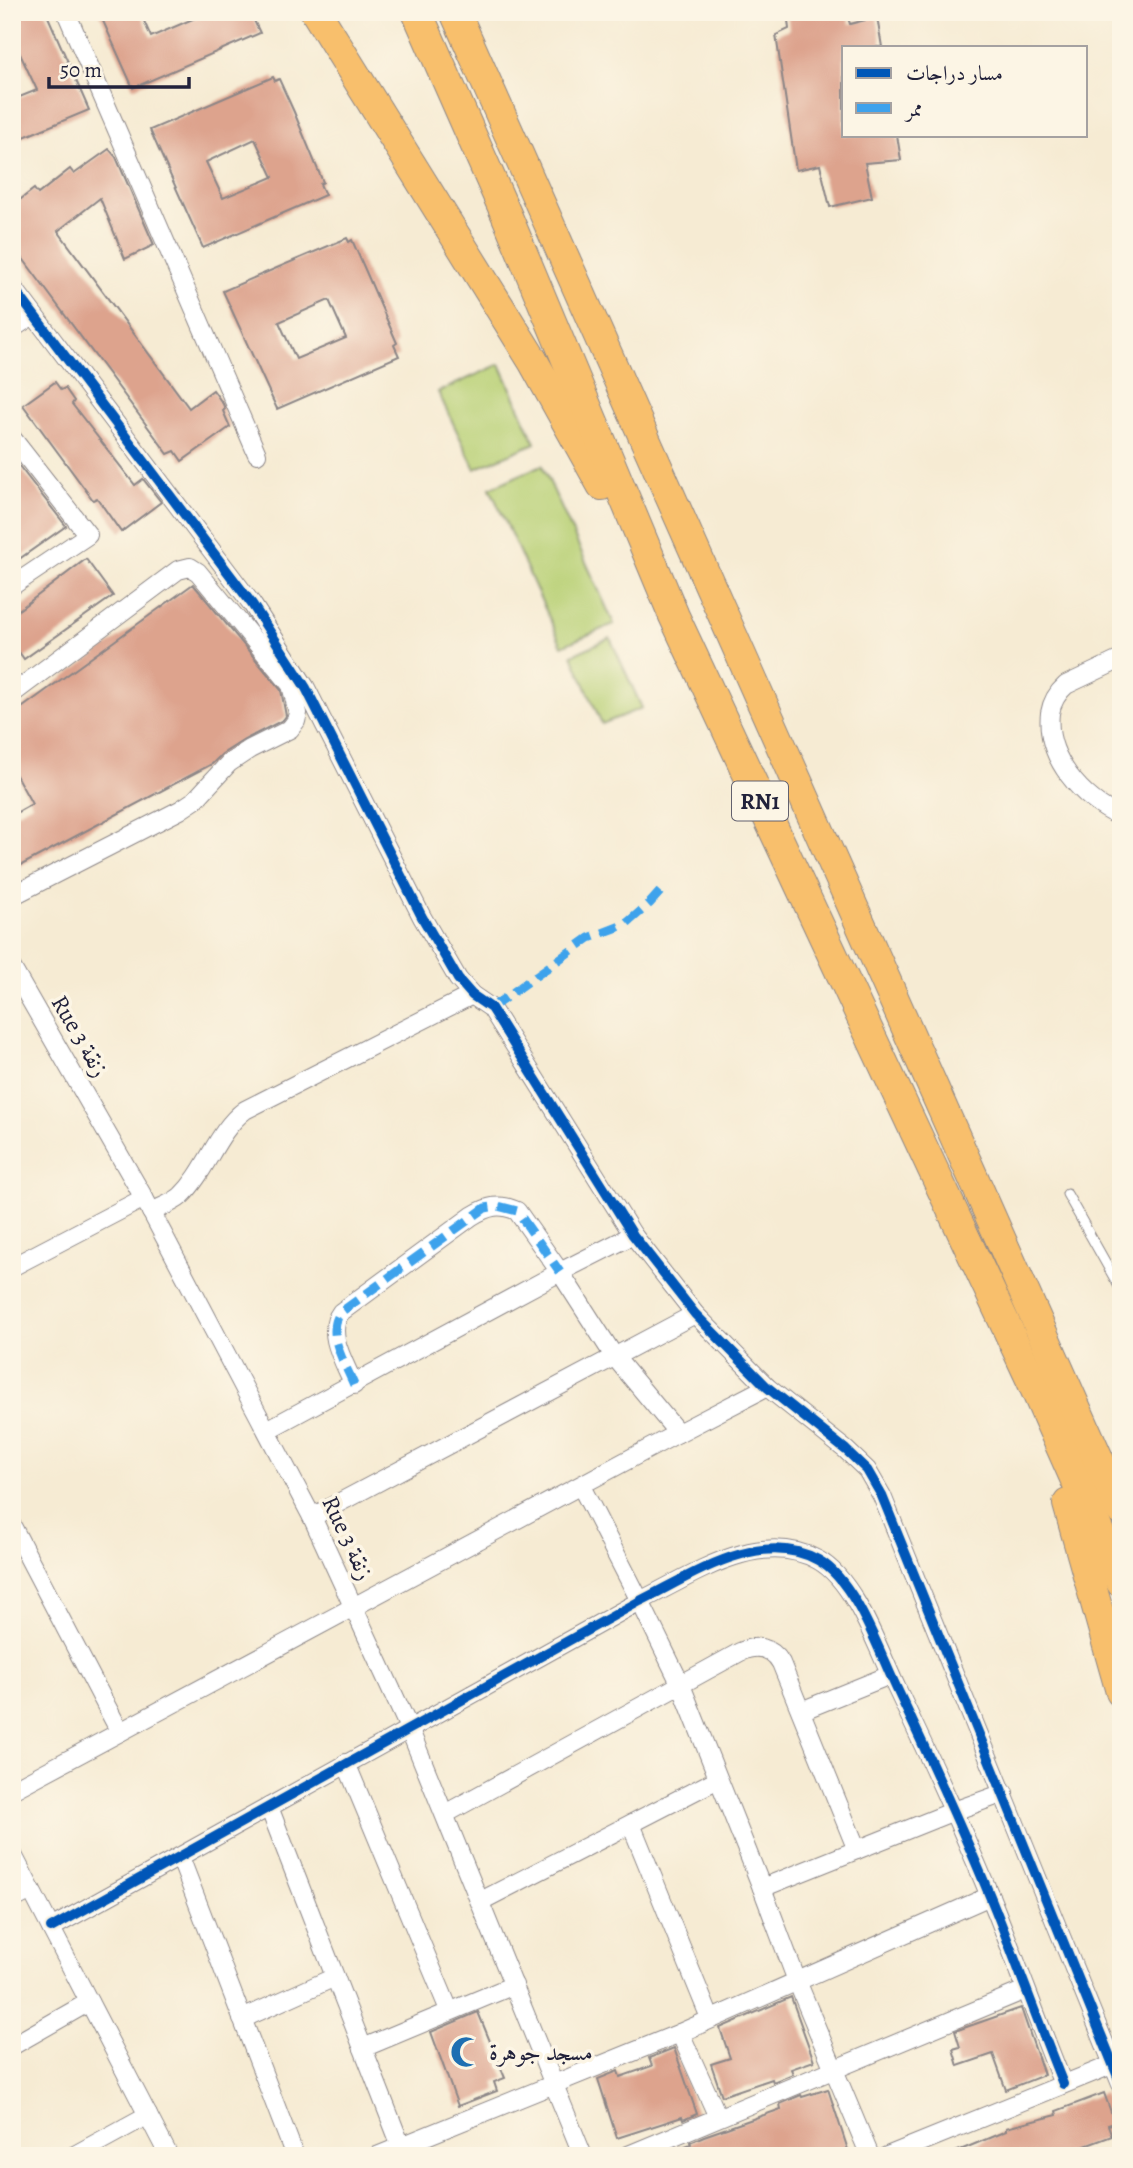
<svg xmlns="http://www.w3.org/2000/svg" width="1133" height="2168" font-family="Alegreya,Amiri,serif">
  <rect width="100%" height="100%" fill="#fcf5e5"/>
  <filter id="ink" filterUnits="userSpaceOnUse"><feTurbulence type="fractalNoise" baseFrequency=".0143" numOctaves="2"/><feDisplacementMap in="SourceGraphic" scale="14" xChannelSelector="R" yChannelSelector="G"/><feConvolveMatrix kernelMatrix="1 2 1 2 8 2 1 2 1" color-interpolation-filters="sRGB"/></filter>
  <filter id="wash" filterUnits="userSpaceOnUse"><feTurbulence type="fractalNoise" baseFrequency=".00686" numOctaves="4" result="noise"/><feDisplacementMap in="SourceGraphic" scale="28" xChannelSelector="R" yChannelSelector="G"/><feGaussianBlur stdDeviation="1.57" result="paint"/><feColorMatrix in="noise" values="0 0 0 0 0 0 0 0 0 0 0 0 0 0 0 0 0 1.4 0 .05"/><feComposite in="paint" operator="in"/></filter>
  <g filter="url(#wash)">
    <rect width="100%" height="100%" fill="#f6ebd3"/>
    <g fill="#b8d075" stroke="#6d7958" stroke-width="2">
      <path d="M500,364l35,79 -60,26 -37,-77z"/>
      <path d="M542,465l72,159 -52,22 -72,-158z"/>
      <path d="M610,638l32,70 -40,16 -30,-69z"/>
    </g>
    <g id="blocks">
      <g fill="#dda38d" fill-rule="evenodd">
        <path d="M12,12h34l43,98 -77,32v-42l25,-10 -25,-53z"/>
        <path d="M99,12h41l11,25 58,-25h41l10,21 -127,55z"/>
        <path d="M787,12h59l4,12 27,-7 5,30h-38v88h53l4,25 -36,3 7,34 -42,10 -10,-42 -24,5 -20,-135 13,-6z"/>
        <path d="M273,77l2,4 4,-2 15,33 29,70 -3,2 5,11 -122,53 -53,-118zM255,139l18,38 -50,21 -17,-36z"/>
        <path d="M109,149l7,8 38,88 -29,14 -25,-61 -42,33 131,177 24,-18 10,14 2,5 -2,2 7,16 -48,34 -7,-10 -7,3 -150,-202 -6,3v-49l22,-17 4,5 32,-25 4,5z"/>
        <path d="M347,238l2,4 3,-2 15,34 30,69 -3,2 5,11 -122,53 -54,-118zM329,300l17,38 -50,21 -17,-37z"/>
        <path d="M55,382l6,8 4,-2 9,13 -2,3 63,81 8,-6 18,23 -40,30 -24,-34 -4,2 -70,-95z"/>
        <path d="M12,457l54,69 -54,38z"/>
        <path d="M86,559l27,37 -89,63 -12,-17v-27z"/>
        <path d="M193,584l88,106 5,26 -3,4 -39,20 -22,14 -10,10 -200,106v-55l20,-11 -20,-36v-53z"/>
        <path d="M791,1997l23,64 -23,8 2,5 -20,8 -1,-3 -50,17 -11,-32 19,-6 -10,-30z"/>
        <path d="M1021,2008l23,67 -38,15 -13,-36 -35,12 -5,-17 7,-2 -5,-16z"/>
        <path d="M478,2012l27,66 -11,4 3,9 -39,15 -27,-74z"/>
        <path d="M674,2048l23,66 -14,6 -1,-3 -65,21 -19,-59 20,-8 2,6 32,-11 -3,-8z"/>
        <path d="M828,2089l22,67h-185v-3l26,-9 -1,-2 14,-6 77,-27 -1,-5 21,-9 1,2z"/>
        <path d="M1104,2093l11,30 -7,2 4,11 -54,20h-112l60,-25v-3l51,-13 -1,-4z"/>
      </g>
    </g>
  </g>
  <g filter="url(#ink)">
    <use href="#blocks" fill-opacity="0" stroke="#8c8687" stroke-width="2"/>
    <g fill="none" stroke-linecap="round" stroke-linejoin="round">
      <defs>
        <path id="service" d="M1067,1194l54,96"/>
        <g id="minor">
          <path d="M66,12l191,442"/>
          <path d="M12,286l240,318 54,84 116,229 36,62 14,16 19,13 142,227 62,79 72,73 79,63 21,20 15,26 239,588"/>
          <path d="M12,329l21,-14"/>
          <path d="M12,438l76,97 -76,51"/>
          <path d="M1121,659l-55,26c-9,8 -14,16 -16,28 -5,45 32,86 71,104"/>
          <path d="M12,694l166,-124 12,-3 8,5 93,113 7,28 -2,8 -6,8 -40,20 -21,14 -34,37 -15,10 -168,86"/>
          <path d="M12,968l132,230 168,319 97,211 174,428"/>
          <path d="M151,1212c10,-5 22,-9 30,-16 26,-25 35,-64 64,-86l227,-115"/>
          <path d="M12,1267l132,-69"/>
          <path d="M354,1385c-9,-22 -29,-52 -13,-73l131,-96c16,-10 28,-13 45,-5l43,61 54,84 64,77"/>
          <path d="M267,1430l293,-158 73,-37"/>
          <path d="M581,1486l59,115 41,84 81,203 35,93 73,175"/>
          <path d="M312,1517l383,-203"/>
          <path d="M12,1526l108,206"/>
          <path d="M801,1711l89,-36"/>
          <path d="M346,1763l103,247"/>
          <path d="M12,1790l666,-357 89,-46"/>
          <path d="M269,1807l132,339"/>
          <path d="M445,1814l295,-162c17,-8 32,-5 41,11l76,187"/>
          <path d="M631,1824l79,194"/>
          <path d="M12,1853l157,303"/>
          <path d="M180,1857l115,299"/>
          <path d="M762,1888l192,-77 50,-18"/>
          <path d="M12,1900l19,-10"/>
          <path d="M481,1901l237,-122"/>
          <path d="M51,1928l589,-327c53,-26 119,-73 178,-41 38,21 61,92 79,129 35,74 69,147 99,222 23,58 44,116 67,173"/>
          <path d="M242,2019l93,-42"/>
          <path d="M680,2033l38,84"/>
          <path d="M12,2046l77,-44"/>
          <path d="M363,2048l151,-63"/>
          <path d="M73,2156l75,-41"/>
          <path d="M377,2156l303,-123 310,-137"/>
          <path d="M626,2156l399,-166"/>
          <path d="M887,2156l227,-92"/>
        </g>
        <g id="trunk">
          <path d="M316,12l217,349 69,124"/>
          <path d="M417,12l89,202 168,402 357,763 90,203"/>
          <path d="M455,12l666,1498"/>
          <path d="M1068,1504l53,188"/>
        </g>
      </defs>
      <use href="#service" stroke="#8c8687" stroke-width="11"/>
      <use href="#minor" stroke="#8c8687" stroke-width="20"/>
      <use href="#trunk" stroke="#8c8687" stroke-width="32"/>
      <use href="#service" stroke="#fff" stroke-width="9"/>
      <use href="#minor" stroke="#fff" stroke-width="18"/>
      <use href="#trunk" stroke="#f8bf6c" stroke-width="30"/>
      <g stroke="#3ea2ec" stroke-width="9" stroke-dasharray="18 9" stroke-linecap="butt">
        <path d="M491,1008l98,-70 37,-14 24,-21 15,-17"/>
        <path d="M354,1385c-9,-22 -29,-52 -13,-73l144,-104 13,-2 19,5 43,61"/>
      </g>
      <defs>
        <g id="cycleway">
          <path d="M12,286l240,318 54,84 116,229 36,62 14,16 19,13 142,227 62,79 72,73 79,63 21,20 15,26 239,588"/>
          <path d="M51,1928l589,-327c53,-26 119,-73 178,-41 38,21 61,92 79,129 35,74 69,147 99,222 23,58 44,116 67,173"/>
        </g>
      </defs>
      <use href="#cycleway" stroke="#fcf5e5" stroke-width="15"/>
      <use href="#cycleway" stroke="#0057b8" stroke-width="10"/>
    </g>
  </g>
  <defs>
    <symbol id="mosque-bare" viewBox="-9 -9 18 18"><path d="M3.5-4.9A6 6 0 1 0 3.5 4.9A5 5 0 1 1 3.5-4.9Z" fill="#1f6fb2" stroke="#fcf5e5" stroke-width="2.5" paint-order="stroke"/></symbol>
  </defs>
  <g fill-rule="evenodd">
    <use href="#mosque-bare" x="444" y="2030" width="44" height="44"/>
  </g>
  <g text-anchor="middle" dominant-baseline="central" stroke-width="7" stroke-linejoin="round" paint-order="stroke">
    <rect fill="#fcf5e5" stroke="#63616e" stroke-width="2" x="732" y="781.5" width="56" height="39" rx="5"/>
    <g font-size="23" font-weight="bold" fill="#22223b">
      <text x="760" y="801">RN1</text>
    </g>
    <g font-size="24" fill="#22223b" stroke="#fcf5e5">
      <text transform="translate(80 1036) rotate(60)">Rue 3 زنقة</text>
      <text transform="translate(348 1538) rotate(65)">Rue 3 زنقة</text>
    </g>
    <g font-size="24" fill="#22223b" stroke="#fcf5e5" text-anchor="start">
      <text x="489" y="2052">مسجد جوهرة</text>
    </g>
  </g>
  <rect width="1133" height="2168" fill="none" stroke="#fcf5e5" stroke-width="42"/>
  <rect x="842" y="46" width="245" height="91" fill="#fcf5e5" stroke="#a5a1a1" stroke-width="2"/>
  <rect x="856" y="68" width="35" height="10" fill="#0057b8" stroke="#a5a1a1" stroke-width="2"/>
  <text x="906" y="80" font-size="21" fill="#22223b">مسار دراجات</text>
  <rect x="856" y="103" width="35" height="10" fill="#3ea2ec" stroke="#a5a1a1" stroke-width="2"/>
  <text x="906" y="116" font-size="21" fill="#22223b">ممر</text>
  <path d="M49 77v10h140v-10" fill="none" stroke="#22223b" stroke-width="3.5"/>
  <text x="60" y="77" font-size="21" fill="#22223b" stroke="#fcf5e5" stroke-width="5" paint-order="stroke">50 m</text>
</svg>
